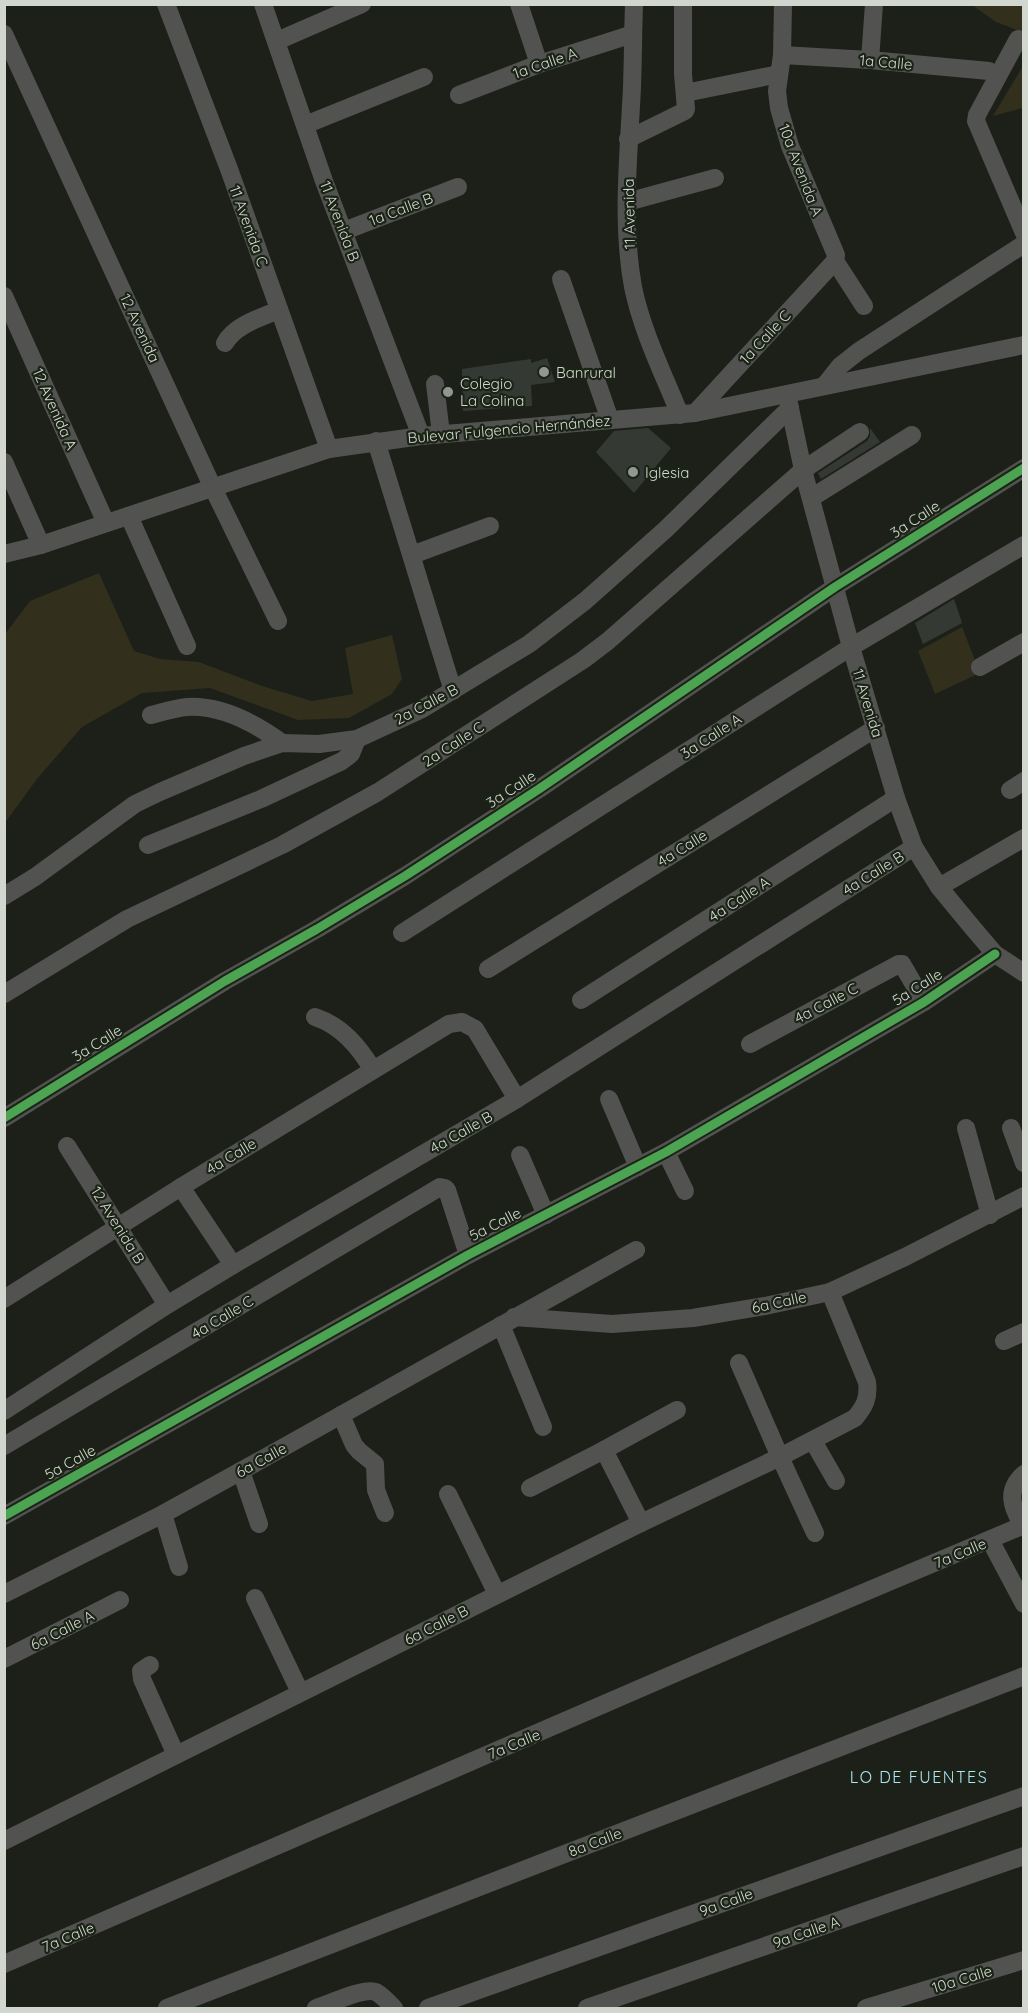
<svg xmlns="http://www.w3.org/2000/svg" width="1028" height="2013" font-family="Quicksand,sans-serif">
  <rect width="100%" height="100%" fill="#1c2019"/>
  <g fill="#322f1d">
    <path d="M972,5h51v27l-27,-10z"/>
    <path d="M1023,66v42l-30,8z"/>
    <path d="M99,573l35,78 26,8 39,3 63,24 50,15 41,-7 -8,-46 47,-13 10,44 -10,15 -43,24 -51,2 -88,-32 -68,5 -60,34 -45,52 -32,44v-189l25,-33z"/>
    <path d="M962,627l18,46 -45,21 -17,-43z"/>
  </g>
  <g fill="#343a33">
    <path d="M547,358l8,24 -24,3 1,21 -69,5 -1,-42 69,-10v4z"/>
    <path d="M648,428l23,20 -37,45 -38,-41 18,-21z"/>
    <path d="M870,428l10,14 -59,37 -3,-6 49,-32 3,-5z"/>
    <path d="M954,599l8,24 -39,21 -8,-21z"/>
  </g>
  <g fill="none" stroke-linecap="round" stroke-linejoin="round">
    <g stroke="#525350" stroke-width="18">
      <path d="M166,4l63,165 100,280"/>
      <path d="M263,4l61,177 97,255"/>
      <path d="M519,4l20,60"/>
      <path d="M634,4c-1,28 -1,55 -2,83 -3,66 -11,134 1,200 9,44 30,86 47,128"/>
      <path d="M783,4l-1,51 -5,36 2,17 11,38 46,109 -1,6"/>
      <path d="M4,34l209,454 65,133"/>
      <path d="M1018,39l-41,76 -1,6 48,112"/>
      <path d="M277,41l85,-37"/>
      <path d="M782,55l88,5 119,11"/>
      <path d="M870,60l4,-56"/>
      <path d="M685,93l94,-19"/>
      <path d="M459,95l80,-31 94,-30"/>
      <path d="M305,125l119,-48"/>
      <path d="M628,139l57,-28 1,-2 -3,-35v-70"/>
      <path d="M627,202l88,-24"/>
      <path d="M344,231l114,-44"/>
      <path d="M835,261l29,45"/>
      <path d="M561,279l49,141"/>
      <path d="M4,296l102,227"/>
      <path d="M225,343c10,-18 35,-25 54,-33"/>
      <path d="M435,384l6,50"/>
      <path d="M824,386l16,-20 19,-15 165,-107"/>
      <path d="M788,399l15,71 48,177 45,151 18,49 25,40 33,40 23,27 29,19"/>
      <path d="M695,413l140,-152"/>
      <path d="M376,441l77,250"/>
      <path d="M4,462l37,83"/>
      <path d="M811,498l101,-63"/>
      <path d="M129,516l58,130"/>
      <path d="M4,554l37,-9 288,-96 92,-13 274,-23 329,-68"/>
      <path d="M412,555l78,-29"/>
      <path d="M980,667l44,-25"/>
      <path d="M151,715c12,-3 24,-7 36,-8 34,-2 69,17 95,36"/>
      <path d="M1010,790l14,-9"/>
      <path d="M148,845l113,-46 81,-38 9,-7 6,-15"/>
      <path d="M939,887l85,-49"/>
      <path d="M4,896l31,-19 100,-73 25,-12 84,-36 38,-13 37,1 38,-5 65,-30 107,-65 56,-43 80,-71 125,-122"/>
      <path d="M402,933l449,-286 173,-102"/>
      <path d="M488,969l388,-241"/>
      <path d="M4,994l123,-75 155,-74 96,-53 205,-132 25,-19 195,-171 57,-38"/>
      <path d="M581,1000l315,-202"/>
      <path d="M315,1017c27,9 44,30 58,53"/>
      <path d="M750,1044l149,-80h3l22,38"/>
      <path d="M609,1099l29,68"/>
      <path d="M4,1118l221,-137 92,-52 88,-53 134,-87 296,-202 189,-119"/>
      <path d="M966,1128l24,87"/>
      <path d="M1011,1128l13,35"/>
      <path d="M67,1146l100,159"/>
      <path d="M666,1152l19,39"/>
      <path d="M520,1155l26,60"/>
      <path d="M181,1187l52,78"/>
      <path d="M4,1299l177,-112 268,-163 13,-2 13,7 42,70"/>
      <path d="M514,1317l98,7 41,-3 40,-3 72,-12 65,-14 75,-35 119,-61"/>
      <path d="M501,1325l42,102"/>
      <path d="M1004,1341l20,-9"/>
      <path d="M739,1363l41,94 35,76"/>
      <path d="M4,1411l163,-106 66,-40 284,-166 397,-252"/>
      <path d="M341,1415l13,30 5,6 16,13 1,26 9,23"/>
      <path d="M813,1441l23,40"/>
      <path d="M4,1446l436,-259 5,1 2,2 21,65"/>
      <path d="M604,1450l73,-40"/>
      <path d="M241,1471l18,53"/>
      <path d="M530,1488l74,-38 37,73"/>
      <path d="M448,1494l49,100"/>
      <path d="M163,1514l16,53"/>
      <path d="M4,1516l464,-261 198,-103 258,-150 71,-48"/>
      <path d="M1023,1525c-12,-18 -17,-35 1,-51"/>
      <path d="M990,1540l34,64"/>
      <path d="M4,1594l159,-80 78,-43 395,-221"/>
      <path d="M255,1598l45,94"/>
      <path d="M4,1659l116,-59"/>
      <path d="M150,1665l-9,6 1,8 34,76"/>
      <path d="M4,1841l637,-318 139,-66 75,-39c10,-12 14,-20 12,-36l-37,-90"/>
      <path d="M4,1964l771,-334 249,-105"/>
      <path d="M167,2008l857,-332"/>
      <path d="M316,2008c13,-4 48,-21 60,-16 7,4 13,11 18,16"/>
      <path d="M428,2008l596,-212"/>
      <path d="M587,2008l437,-152"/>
      <path d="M866,2008l158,-48"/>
    </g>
    <defs>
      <g id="cycleway">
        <path d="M4,1118l221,-137 92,-52 88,-53 134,-87 296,-202 189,-119"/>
        <path d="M4,1516l464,-261 198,-103 258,-150 71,-48"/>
      </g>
    </defs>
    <use href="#cycleway" stroke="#1b2316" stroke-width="13"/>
    <use href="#cycleway" stroke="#4ca352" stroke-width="9"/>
  </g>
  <g fill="#92978f" stroke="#1b2316" stroke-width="2">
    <circle cx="544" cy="372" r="6"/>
    <circle cx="448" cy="392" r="6"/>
    <circle cx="633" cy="472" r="6"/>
  </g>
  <g text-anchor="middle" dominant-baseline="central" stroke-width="4.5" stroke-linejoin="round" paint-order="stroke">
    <g font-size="15" fill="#d1d7ce" stroke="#1b2316">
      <text transform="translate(886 62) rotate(5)">1a Calle</text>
      <text transform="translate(545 63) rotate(-19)">1a Calle A</text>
      <text transform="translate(801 170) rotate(69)">10a Avenida A</text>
      <text transform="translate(401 209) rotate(-21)">1a Calle B</text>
      <text transform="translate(629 214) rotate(-91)">11 Avenida</text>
      <text transform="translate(340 221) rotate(69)">11 Avenida B</text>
      <text transform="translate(249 226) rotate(70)">11 Avenida C</text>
      <text transform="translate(140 328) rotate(65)">12 Avenida</text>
      <text transform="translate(765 337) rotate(-47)">1a Calle C</text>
      <text transform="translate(55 409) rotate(66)">12 Avenida A</text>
      <text transform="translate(509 429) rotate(-5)">Bulevar Fulgencio Hernández</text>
      <text transform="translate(915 519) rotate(-33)">3a Calle</text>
      <text transform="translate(868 703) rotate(73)">11 Avenida</text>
      <text transform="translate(426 704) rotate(-28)">2a Calle B</text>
      <text transform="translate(711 736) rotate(-33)">3a Calle A</text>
      <text transform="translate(453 744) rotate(-33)">2a Calle C</text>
      <text transform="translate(511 789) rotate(-33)">3a Calle</text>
      <text transform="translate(682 848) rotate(-32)">4a Calle</text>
      <text transform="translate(873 873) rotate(-32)">4a Calle B</text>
      <text transform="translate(739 899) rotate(-33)">4a Calle A</text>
      <text transform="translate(917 987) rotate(-32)">5a Calle</text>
      <text transform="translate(826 1003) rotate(-28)">4a Calle C</text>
      <text transform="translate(97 1043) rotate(-32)">3a Calle</text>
      <text transform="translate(461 1132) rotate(-30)">4a Calle B</text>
      <text transform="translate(231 1156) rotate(-31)">4a Calle</text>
      <text transform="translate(495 1224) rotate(-27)">5a Calle</text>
      <text transform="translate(118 1225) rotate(58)">12 Avenida B</text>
      <text transform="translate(779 1302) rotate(-12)">6a Calle</text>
      <text transform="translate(222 1317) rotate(-31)">4a Calle C</text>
      <text transform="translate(261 1460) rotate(-29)">6a Calle</text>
      <text transform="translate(70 1462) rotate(-29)">5a Calle</text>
      <text transform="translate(960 1553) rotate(-23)">7a Calle</text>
      <text transform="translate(436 1625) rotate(-27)">6a Calle B</text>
      <text transform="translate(62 1630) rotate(-27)">6a Calle A</text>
      <text transform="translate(514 1744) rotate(-23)">7a Calle</text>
      <text transform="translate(595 1842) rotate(-21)">8a Calle</text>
      <text transform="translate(726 1902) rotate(-20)">9a Calle</text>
      <text transform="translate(806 1932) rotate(-19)">9a Calle A</text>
      <text transform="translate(68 1937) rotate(-23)">7a Calle</text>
      <text transform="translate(962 1979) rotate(-17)">10a Calle</text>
    </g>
    <g font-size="15" fill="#d1d7ce" stroke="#1b2316" text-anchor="start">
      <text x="556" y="372">Banrural</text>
      <text x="460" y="383">Colegio<tspan x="460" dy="17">La Colina</tspan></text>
      <text x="645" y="472">Iglesia</text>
    </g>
    <g font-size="16" letter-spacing="1.5" fill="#b1e3f9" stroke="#1b2316">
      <text x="919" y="1777">LO DE FUENTES</text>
    </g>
  </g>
  <rect width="1028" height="2013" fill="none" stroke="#d1d7ce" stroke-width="12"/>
</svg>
